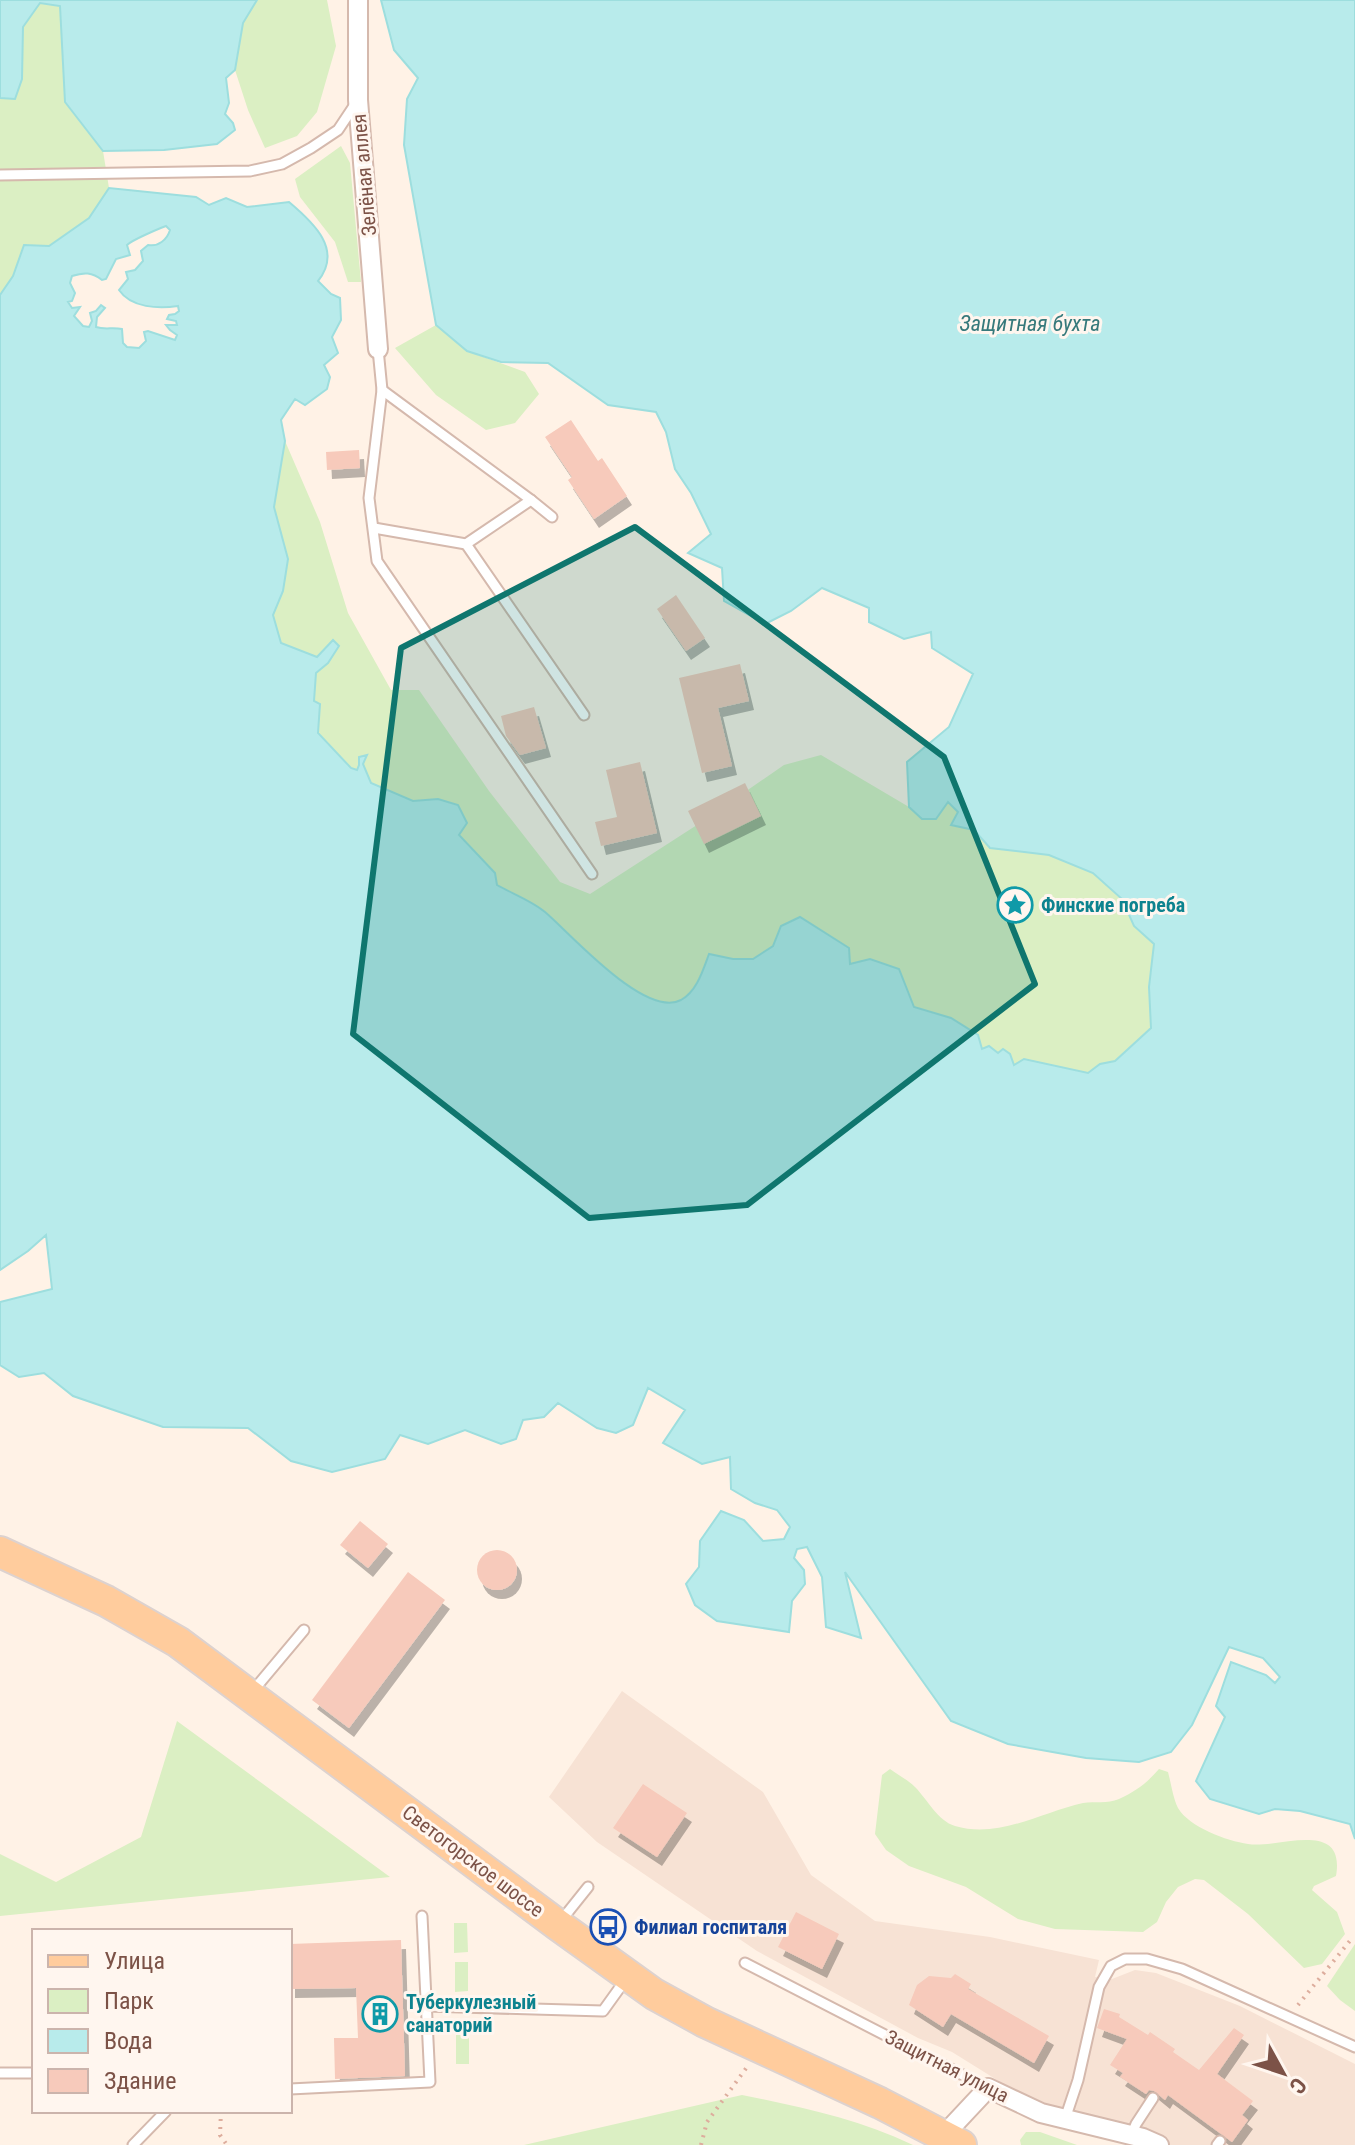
<svg xmlns="http://www.w3.org/2000/svg" width="1355" height="2145" font-family="'Roboto Condensed',sans-serif">
  <defs>
    <filter id="shadow"><feDropShadow dx="5" dy="9" stdDeviation="0" flood-color="#0004"/></filter>
  </defs>
  <rect width="100%" height="100%" fill="#fff2e6"/>
  <path fill="#f7e2d4" d="M622,1691l141,101 48,83 64,46 115,16 109,23 -4,17 17,2 23,-9 21,3 84,33 115,58v81h-185l-22,-14 -101,-20 -95,-59 -34,-14 -161,-87 -160,-109 -48,-45z"/>
  <g fill="#dbefc3">
    <path d="M257,0h70l9,46 -19,66 -20,24 -32,12 -17,-38 -13,-40 8,-48z"/>
    <path d="M40,3l20,3 5,96 38,49 6,37 -20,30 -40,28 -25,-1 -11,31 -13,19v-197l15,1 7,-20 1,-52z"/>
    <path d="M341,146l9,17 11,119h-13l-13,-40 -35,-45 -5,-18z"/>
    <path d="M436,325l31,26 58,21 14,22 -24,29 -29,7 -50,-35 -41,-47z"/>
    <path d="M285,441l35,81 28,91 43,77h28l70,101 71,91 30,12 110,-71 84,-58 37,-10 88,52 13,12 25,-17 11,10 -7,12 23,6 16,18 59,7 44,18 29,26 12,27 20,18 -5,43 2,41 -36,33 -15,3 -12,9 -28,-4 -47,-4 -15,-12 -16,-4 -31,-31 -37,-11 -15,-38 -49,-5 -69,-38 -8,20 -20,13h-20l-24,-5c-6,15 -13,38 -29,46 -35,19 -110,-67 -135,-88 -13,-11 -32,-18 -48,-27l-2,-12 -37,-38 -20,-36 -25,2 -43,-18 -7,-20 3,-4 -10,11 -5,-2 -34,-35 3,-29 -6,-3 2,-28 12,-10 -47,-20 -8,-28 10,-24 5,-32 -14,-52z"/>
    <path d="M177,1721l213,156 -390,39v-62l56,28 85,-45z"/>
    <path d="M890,1769c8,6 18,11 25,18 12,12 23,34 40,39 44,13 87,-14 128,-23 12,-2 24,1 36,-4 17,-8 28,-16 40,-30l9,3c3,11 5,26 10,36 11,19 49,33 70,36 30,5 98,-26 88,32l-22,10 -2,4 25,22 8,22 -23,30 -18,4 -56,-54 -44,-34 -9,-1 -17,8 -12,15 -9,20 -14,10 -88,-3 -37,-10 -52,-32 -57,-21 -23,-16 -11,-16 7,-59z"/>
    <path d="M454,1923h13l1,29 -14,1z"/>
    <path d="M1355,1944v67l-15,-11 -13,-14z"/>
    <path d="M455,1962h13v29l-13,1z"/>
    <rect x="456" y="2035" width="13" height="29"/>
    <path d="M742,2095c59,12 116,24 171,50h-389z"/>
    <path d="M1026,2132h14l37,13h-56l-1,-5z"/>
  </g>
  <g fill="#b8ebeb" stroke="#9ddede" stroke-width="2" fill-rule="evenodd">
    <path d="M0,0h257l-14,23 -8,47 -9,8 3,25 -4,11 8,9 2,7 -18,14 -53,6 -61,1 -38,-49 -5,-96 -20,-3 -17,24 -1,52 -7,20 -15,-1z"/>
    <path d="M381,0h974v1839l-5,-15 -50,-13 -25,-2 -16,5 -49,-15 -14,-18 29,-64 -9,-11 15,-44 35,13 9,8 5,-6 -17,-19 -34,-11 -37,78 -21,27 -32,10 -53,-4 -78,-14 -57,-23 -106,-149 16,66 -35,-11 -4,-50 -15,-30 -10,2 -3,9 10,12 1,14 -13,17 -3,31 -72,-11 -22,-16 -9,-21 13,-17 1,-26 21,-30 23,9 19,21 21,-2 6,-12 -13,-17 -22,-7 -24,-14 -1,-32 -28,7 -39,-21 22,-33 -37,-22 -15,37 -17,8 -19,-5 -39,-25 -14,14 -21,3 -7,19 -15,5 -36,-14 -37,14 -28,-9 -15,24 -53,13 -41,-11 -43,-33 -85,-1 -90,-31 -29,-23 -25,4 -19,-12v-63l52,-13 -6,-54 -18,16 -28,19v-975l13,-19 11,-31 25,1 40,-28 20,-30 87,9 13,8 17,-7 21,9 42,-5c25,21 54,48 29,79l13,13 9,4 1,22 -9,17 6,16 -14,12 6,12 -3,12 -22,16 -10,-6 -14,21 4,21 -11,66 14,52 -5,32 -10,24 8,28 36,14 16,-17 6,6 -11,17 -12,10 -2,28 6,3 -2,29 33,35 6,2 2,-5v-8l8,-2 -4,9 8,19 42,18 25,-2 20,6 9,18 -8,12 36,38 2,12c16,9 35,16 48,27 25,21 100,107 136,88 16,-9 22,-30 28,-46l24,5h20l20,-13 8,-20 19,-9 49,31 1,16 20,-5 29,10 15,38 37,11 27,17 4,14 7,-3 9,7 5,-4 7,5 4,11 10,-6 64,14 12,-9 15,-3 36,-33 -2,-41 5,-43 -20,-18 -12,-27 -29,-26 -44,-18 -59,-7 -16,-18 -23,-5 7,-13 -10,-10 -12,17h-14l-13,-12 -2,-45 42,-35 24,-53 -41,-26 -1,-16 -27,7 -35,-17v-14l-47,-20 -31,23 -26,13 -41,-23 -2,-33 -34,-15 23,-19 -20,-41 -16,-24 -9,-37 -10,-20 -48,-7 -60,-42 -47,-1 -34,-11 -31,-26 -32,-180 3,-46 11,-21 -24,-28zM166,226l4,4c-3,10 -12,17 -22,15l-7,6 2,10 -8,9 -9,2 2,7 -9,11c12,18 40,19 59,16l1,5 -4,3 -6,1 -2,4 9,2 1,4h-11l4,5 7,5 -2,5 -27,-9 -4,1 2,9 -7,7 -12,-1 -4,-4 -1,-14c-10,-2 -17,1 -26,-2l1,-10 8,-9 -4,-3 -5,6 -6,2 2,8 -3,6 -6,-1 -9,-10 6,-9 -8,1 -4,-6 4,-1 3,-8 -5,-10 2,-7c12,-4 20,-4 30,4l4,-1 10,-20 14,-4 -3,-10c5,-5 31,-16 39,-19z"/>
  </g>
  <g fill="#f7cabb" filter="url(#shadow)">
    <path d="M571,420l27,41 4,-3 25,38 -33,23 -26,-39 4,-3 -27,-40z"/>
    <path d="M359,450l1,18 -33,2 -1,-18z"/>
    <path d="M676,595l29,43 -19,13 -29,-42z"/>
    <path d="M740,664l9,37 -31,7 14,58 -30,7 -23,-95z"/>
    <path d="M534,707l12,41 -26,7 -14,-19 -5,-20z"/>
    <path d="M640,762l17,71 -56,13 -6,-24 22,-5 -11,-47z"/>
    <path d="M745,783l16,33 -57,28 -16,-33z"/>
    <path d="M360,1521l28,23 -20,24 -28,-23z"/>
    <circle cx="497" cy="1570" r="20"/>
    <path d="M408,1572l37,28 -96,128 -37,-28z"/>
    <path d="M643,1784l44,29 -30,44 -44,-29z"/>
    <path d="M796,1912l43,22 -17,35 -44,-22z"/>
    <path d="M401,1940l4,136 -70,3 -1,-41h24l-2,-50 -66,1v-45z"/>
    <path d="M955,1974l16,10 -3,5 81,47 -15,27 -83,-49 -8,13 -34,-22 8,-20 12,-9 22,2z"/>
    <path d="M1104,2009l16,5 -1,3 29,18 2,-3 25,17 -2,3 26,18 35,-42 10,7 -27,39 36,27 -11,14 6,5 -16,22 -64,-47 -3,5 -11,-9 -5,-1 -3,4 -26,-17 3,-4 -13,-8 17,-26 -30,-11z"/>
  </g>
  <g fill="none" stroke-linecap="round" stroke-linejoin="round">
    <defs>
      <g id="lane">
        <path d="M0,175l250,-4 32,-7 29,-16 27,-18 18,-27"/>
        <path d="M378,349l4,41 -13,108 8,63 215,313"/>
        <path d="M382,390l149,110 21,17"/>
        <path d="M374,528l92,16 65,-44"/>
        <path d="M466,544l118,171"/>
        <path d="M252,1692l52,-62"/>
        <path d="M560,1922l28,-35"/>
        <path d="M745,1963l243,125"/>
        <path d="M426,2006l177,5 23,-32"/>
        <path d="M0,2073h34"/>
        <path d="M290,2089l140,-7 -8,-166"/>
        <path d="M1065,2119l13,-39 21,-93 12,-21 14,-7h22l35,10 173,78"/>
        <path d="M1131,2136l5,-12 17,-26"/>
        <path d="M133,2145l33,-34"/>
        <path d="M1217,2145l3,-4"/>
      </g>
      <g id="street">
        <path d="M358,0v100l20,249"/>
        <path d="M944,2135l44,-47 53,25 102,25 16,7"/>
      </g>
      <path id="primary" d="M0,1552l106,49 72,41 380,283 96,69 51,28 175,81 81,42"/>
    </defs>
    <use href="#lane" stroke="#d5b9ad" stroke-width="13"/>
    <use href="#street" stroke="#d5b9ad" stroke-width="22"/>
    <use href="#primary" stroke="#ddd2cf" stroke-width="34"/>
    <g stroke="#ddad9d" stroke-width="4" stroke-dasharray="2 6" stroke-linecap="butt">
      <path d="M1298,2005l55,-68"/>
      <path d="M221,2111l-1,24 7,10"/>
      <path d="M701,2145l6,-23 40,-55"/>
    </g>
    <use href="#lane" stroke="#fff" stroke-width="9"/>
    <use href="#street" stroke="#fff" stroke-width="18"/>
    <use href="#primary" stroke="#ffcc9d" stroke-width="30"/>
  </g>
  <path fill="#0f766e" fill-opacity="0.2" stroke="#0f766e" stroke-width="6" stroke-linejoin="round" d="M635,527l309,230 91,227 -288,221 -158,13 -236,-184 48,-386z"/>
  <defs>
    <symbol id="sight-ring" viewBox="-11 -11 22 22"><circle r="9.5" fill="#fff6ef" stroke="#0f9aa8" stroke-width="1.5"/><path d="M0-6L1.8-2.2L6-1.7L2.9 1.2L3.7 5.4L0 3.3L-3.7 5.4L-2.9 1.2L-6-1.7L-1.8-2.2Z" fill="#0f9aa8"/></symbol>
    <symbol id="bus-ring" viewBox="-11 -11 22 22"><circle r="9.5" fill="#fff6ef" stroke="#1a4fb4" stroke-width="1.5"/><path d="M-5-6H5V4H4V6H2V4H-2V6H-4V4H-5ZM-3.5-4V0h7V-4ZM-3.5 1.2v1.5H-2V1.2ZM2 1.2v1.5H3.5V1.2Z" fill="#1a4fb4"/></symbol>
    <symbol id="building-ring" viewBox="-11 -11 22 22"><circle r="9.5" fill="#fff6ef" stroke="#0f9aa8" stroke-width="1.5"/><path d="M-4-6H4V6H1V3H-1V6H-4ZM-2.5-4.3h1.7v1.8h-1.7ZM.8-4.3h1.7v1.8H.8ZM-2.5-1h1.7V.8h-1.7ZM.8-1h1.7V.8H.8Z" fill="#0f9aa8"/></symbol>
  </defs>
  <g fill-rule="evenodd">
    <use href="#sight-ring" x="995" y="885" width="40" height="40"/>
    <use href="#bus-ring" x="588" y="1907" width="40" height="40"/>
    <use href="#building-ring" x="360" y="1994" width="40" height="40"/>
  </g>
  <g text-anchor="middle" dominant-baseline="central" stroke-width="6" stroke-linejoin="round" paint-order="stroke">
    <g font-size="20" fill="#7c5247" stroke="#fff6ef">
      <text transform="translate(364 175) rotate(-95)">Зелёная аллея</text>
      <text transform="translate(473 1861) rotate(37)">Светогорское шоссе</text>
      <text transform="translate(947 2066) rotate(27)">Защитная улица</text>
    </g>
    <g font-size="20" font-weight="bold" fill="#0d838f" stroke="#fff6ef" text-anchor="start">
      <text x="1041" y="905">Финские погреба</text>
      <text x="406" y="2002">Туберкулезный<tspan x="406" dy="23">санаторий</tspan></text>
    </g>
    <g font-size="20" font-weight="bold" fill="#164399" stroke="#fff6ef" text-anchor="start">
      <text x="634" y="1927">Филиал госпиталя</text>
    </g>
    <g font-size="22" font-style="italic" fill="#36797b" stroke="#fff6ef">
      <text x="1030" y="323">Защитная бухта</text>
    </g>
  </g>
  <rect x="32" y="1929" width="260" height="184" fill="#fff6ef" stroke="#cbb4ac" stroke-width="2"/>
  <rect x="48" y="1955" width="40" height="12" fill="#ffcc9d" stroke="#cbb4ac" stroke-width="2"/>
  <text x="104" y="1969" font-size="24" fill="#7c5247">Улица</text>
  <rect x="48" y="1989" width="40" height="24" fill="#dbefc3" stroke="#cbb4ac" stroke-width="2"/>
  <text x="104" y="2009" font-size="24" fill="#7c5247">Парк</text>
  <rect x="48" y="2029" width="40" height="24" fill="#b8ebeb" stroke="#cbb4ac" stroke-width="2"/>
  <text x="104" y="2049" font-size="24" fill="#7c5247">Вода</text>
  <rect x="48" y="2069" width="40" height="24" fill="#f7cabb" stroke="#cbb4ac" stroke-width="2"/>
  <text x="104" y="2089" font-size="24" fill="#7c5247">Здание</text>
  <g transform="translate(1283 2073) rotate(130)" stroke="#fff6ef" stroke-width="6" paint-order="stroke">
  <path d="M0-6L14 30L0 20L-14 30Z" fill="#7c5247"/>
  <text y="-12" font-size="22" font-weight="bold" text-anchor="middle" fill="#7c5247">С</text>
  </g>
</svg>
